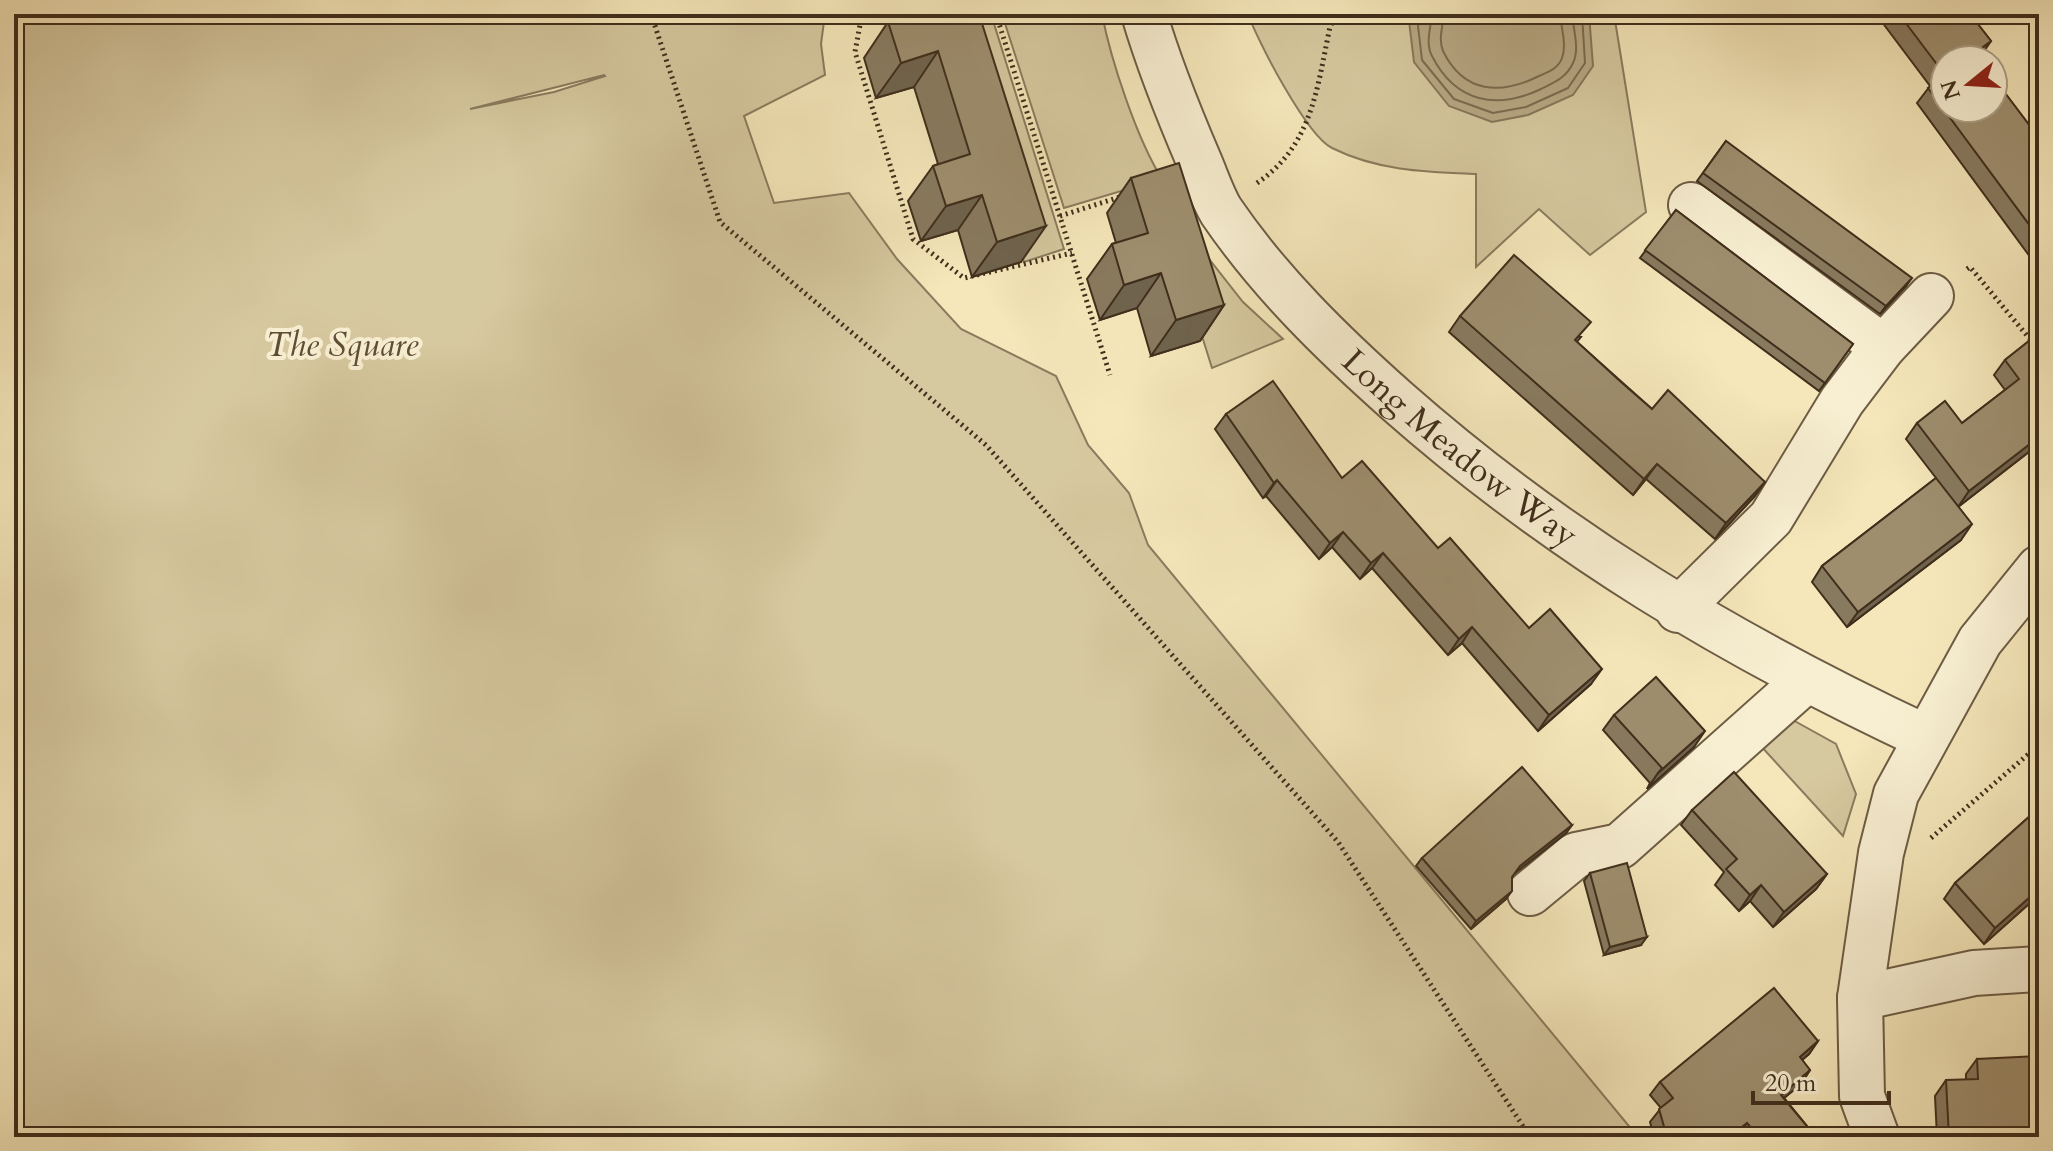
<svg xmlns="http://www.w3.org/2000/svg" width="2053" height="1151" font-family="Cardo,serif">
  <rect width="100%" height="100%" fill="#f5e7ba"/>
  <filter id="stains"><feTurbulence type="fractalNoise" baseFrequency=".0025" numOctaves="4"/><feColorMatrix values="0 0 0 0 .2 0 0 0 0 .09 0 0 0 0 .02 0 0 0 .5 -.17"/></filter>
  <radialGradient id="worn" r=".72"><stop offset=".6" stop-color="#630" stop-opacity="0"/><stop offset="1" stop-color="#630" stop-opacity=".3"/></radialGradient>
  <g fill="#d6c89f" stroke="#8b7b5e" stroke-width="2" fill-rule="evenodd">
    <path d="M14,14h811l-4,30 4,31 -81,41 30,87 75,-10 48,66 64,70 95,47 32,69 41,48 19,52 490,592h-1624v-652l5,-1h-5zM605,76l-51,16 -84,17 134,-34z"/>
    <path d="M947,14h44l73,235 -40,13z"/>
    <path d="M1002,14h100c9,47 35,125 60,165l-98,29z"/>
    <path d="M1248,14h366l32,198 -56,43 -51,-46 -63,58v-93c-49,-2 -98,-3 -144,-26 -25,-12 -74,-106 -84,-134z"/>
    <path d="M1157,193l86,109 40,37 -71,29z"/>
    <path d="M1791,719l45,25 20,50 -13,42 -83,-91z"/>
  </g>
  <path fill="#b7a884" stroke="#87775a" stroke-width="2" d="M1417,14h172l4,52 -20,29 -45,20 -36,7 -43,-16 -35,-44 -5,-41z"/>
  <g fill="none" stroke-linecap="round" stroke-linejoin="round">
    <g stroke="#7c6b50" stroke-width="2">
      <path d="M1422,14l-4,12 4,34 32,39 39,14 33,-6 42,-19 17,-25 -3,-49"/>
      <path d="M1432,14c-1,13 -7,29 0,42 24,47 65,54 109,33 14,-7 25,-11 32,-26 7,-14 0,-35 -1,-49"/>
      <path d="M1444,14c-1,12 -6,25 -1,37 21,43 58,44 96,25 9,-4 19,-7 23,-18 5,-13 -1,-31 -2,-44"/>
    </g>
    <defs>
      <g id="minor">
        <path id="s1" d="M1144,14c15,51 34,98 55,147 7,16 13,35 22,50 49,72 112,133 176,190 162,143 334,245 528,336"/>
        <path d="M1691,205l192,142"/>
        <path d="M1678,610l93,-92 71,-117 41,-54 48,-51"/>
        <path d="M1530,893l46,-38 44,-9 185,-165"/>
        <path d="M1860,998l114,-25 65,-4"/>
        <path d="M1877,1137l-15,-41 -2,-98 21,-145 15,-59 84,-153 59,-73"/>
      </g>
    </defs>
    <use href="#minor" stroke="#6d5c44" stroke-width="48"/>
    <g stroke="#402e1c" stroke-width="5" stroke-dasharray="2 4" stroke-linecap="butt">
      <path d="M651,14l69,208 266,223 352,397 192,295"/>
      <path d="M862,14l-7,38 58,187 51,39 108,-25"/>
      <path d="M996,14l114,361"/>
      <path d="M1257,183c56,-38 60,-96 73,-156l6,-13"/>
      <path d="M1060,216l63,-20"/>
      <path d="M1967,269l3,-2 69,83"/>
      <path d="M1931,838l108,-93"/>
    </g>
    <use href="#minor" stroke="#f8efd2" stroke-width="44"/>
  </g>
  <g fill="#887a5f" stroke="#402e1c" stroke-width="2">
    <path d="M890,14h89l42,248 -49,15 -14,-47 -37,11 -13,-40 25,-35 5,-2 -24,-77 -38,11 -12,-40 24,-36 5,-1z"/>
    <path d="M1876,14h94l21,27 -13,17 61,80v131l-122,-166 13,-17z"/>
    <path d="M1726,141l180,145 -26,28 -183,-133z"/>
    <path d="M1131,178l93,127 -24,36 -49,15 -14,-48 -37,12 -13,-41 25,-35 4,-1 -9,-30z"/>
    <path d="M1676,210l177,134 -34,47 -179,-133z"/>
    <path d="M1460,316l121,21 -4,5 75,67 113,73 -11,15 -39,42 -69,-60 -13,16 -184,-163z"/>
    <path d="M2039,333v111l-81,63 3,33 -114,87 -35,-45 10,-16 114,-88 -30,-39 11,-16h45l43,-33 -11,-15 11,-15z"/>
    <path d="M1226,414l116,64 96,70 153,136 -53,47 -76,-88 -14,12 -76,-87 -12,11 -28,-32 -13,12 -53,-63 -3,2 -48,-69z"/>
    <path d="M1614,715l80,32 -47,42 3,-6 -47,-53z"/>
    <path d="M2039,808v87l-55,49 -40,-45 11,-16z"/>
    <path d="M1692,810l135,64 -11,15 -43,38 -23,-26 -11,10 -24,-26 9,-13 -43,-47z"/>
    <path d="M1572,825l-6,8 -52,40 -2,4 -6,22 -35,30 -55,-63 6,-8z"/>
    <path d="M1590,873l51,72 -37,10 -20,-74z"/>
    <path d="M1818,1041l-9,13 -7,6 8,10 -9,14 -17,14 32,39h-162l-4,-15 11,-14 -11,-13 10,-13z"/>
    <path d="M1977,1059l62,78h-102l-2,-41 11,-16h20v-6z"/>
  </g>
  <g fill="#6f634d" stroke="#402e1c" stroke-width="2">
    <path d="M1991,41l-11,16 -5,3v-7z"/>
    <path d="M938,51l-24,36 -38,11 25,-35z"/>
    <path d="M982,195l-24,35 -37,11 25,-35z"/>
    <path d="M1046,226l-25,36 -49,15 25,-35z"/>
    <path d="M1161,273l-24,35 -37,12 24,-35z"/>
    <path d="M1912,278l-6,8 -26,28 6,-8z"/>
    <path d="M1224,305l-24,36 -49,15 25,-36z"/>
    <path d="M2039,437v7l-81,63 11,-16z"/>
    <path d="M1657,464l-11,15 -13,16 11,-16z"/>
    <path d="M1277,480l-11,16 -3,2 11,-15z"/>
    <path d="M1765,482l-11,15 -39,42 11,-16z"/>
    <path d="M1972,524l-11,16 -114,87 11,-15z"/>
    <path d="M1343,532l-11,15 -13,12 11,-16z"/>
    <path d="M1383,553l-11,15 -12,11 11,-16z"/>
    <path d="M1472,627l-10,16 -14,12 11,-16z"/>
    <path d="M1602,669l-11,15 -53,47 11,-16z"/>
    <path d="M1705,731l-11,16 -47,42 11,-16z"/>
    <path d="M1572,825l-6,8 -52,41 6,-8z"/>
    <path d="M1827,874l-11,15 -43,38 11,-15z"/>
    <path d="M1761,885l-11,16 -11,10 11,-16z"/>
    <path d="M2039,889v6l-55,49 11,-16z"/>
    <path d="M1512,891l-6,8 -35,30 5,-8z"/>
    <path d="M1647,937l-6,8 -37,10 6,-8z"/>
    <path d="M1818,1041l-9,13 -19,16 10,-13z"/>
    <path d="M1810,1070l-9,14 -29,24 9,-13z"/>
    <path d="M1747,1123l-10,14h-7z"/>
  </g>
  <g fill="#9e8e6e" stroke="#402e1c" stroke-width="2">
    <path d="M915,14h64l67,212 -49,16 -15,-47 -36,11 -13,-40 37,-12 -32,-103 -37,12 -13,-41z"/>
    <path d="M1899,14h71l21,27 -16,12 5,7h-35v48h48v-31l46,61v100l-111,-150 17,-13z"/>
    <path d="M1726,141l186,137 -26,28 -183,-133z"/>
    <path d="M1179,163l45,142 -48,15 -15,-47 -37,12 -12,-41 36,-11 -17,-55z"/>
    <path d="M1676,210l177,134 -28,39 -180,-133z"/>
    <path d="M1514,255l77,67 -16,18 46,42 31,27 16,-19 97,92 -39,41 -69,-59 -13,15 -184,-163z"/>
    <path d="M2039,333v104l-70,54 -52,-68 28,-22 17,22 57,-44 -14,-19z"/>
    <path d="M1273,381l69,97 20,-17 76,87 12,-10 79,90 21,-19 52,60 -53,46 -77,-88 -13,12 -76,-86 -12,10 -28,-31 -13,11 -53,-63 -3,3 -48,-69z"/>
    <path d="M1936,478l36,46 -114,88 -36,-46z"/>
    <path d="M1656,677l49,54 -47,42 4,-5 -48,-53z"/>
    <path d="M1522,767l50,58 -52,41 -8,11v14l-36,30 -54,-63z"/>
    <path d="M1734,772l93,102 -43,38 -23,-27 -11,10 -24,-26 11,-10 -45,-49z"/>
    <path d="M2039,808v81l-44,39 -40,-45z"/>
    <path d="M1627,863l20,74 -37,10 -20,-74z"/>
    <path d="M1774,988l44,53 -18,16 10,13 -29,25 35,42h-57l-12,-14 -17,14h-63l-8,-28 14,-11 -13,-16z"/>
    <path d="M2039,1056v81h-90l-3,-57 32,-1 -1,-20z"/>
  </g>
  <g text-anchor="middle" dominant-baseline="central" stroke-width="8" stroke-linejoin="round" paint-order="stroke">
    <g font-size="34" font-style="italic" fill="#5e4d36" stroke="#f8efd2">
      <text x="342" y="345">The Square</text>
    </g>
    <g font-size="34" fill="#402e1c" stroke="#f8efd2">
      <text stroke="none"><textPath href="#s1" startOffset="550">Long Meadow Way</textPath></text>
    </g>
  </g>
  <rect width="2053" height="1151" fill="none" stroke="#f5e7ba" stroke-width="48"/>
  <rect x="16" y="16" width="2021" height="1119" fill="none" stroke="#402e1c" stroke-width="4"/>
  <rect x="24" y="24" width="2005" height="1103" fill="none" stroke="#402e1c" stroke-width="2"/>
  <g transform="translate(1969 84) rotate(252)"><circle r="38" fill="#f8efd2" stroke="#aea289" stroke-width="2"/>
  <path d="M0-6L14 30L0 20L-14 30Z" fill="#8f2418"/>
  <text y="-12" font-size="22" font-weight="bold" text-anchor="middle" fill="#402e1c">N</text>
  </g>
  <path d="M1753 1091v12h136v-12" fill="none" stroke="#402e1c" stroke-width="4"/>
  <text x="1765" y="1091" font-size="24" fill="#402e1c" stroke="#f8efd2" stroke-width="6" paint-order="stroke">20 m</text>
  <rect width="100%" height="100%" filter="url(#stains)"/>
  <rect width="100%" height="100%" fill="url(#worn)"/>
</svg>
